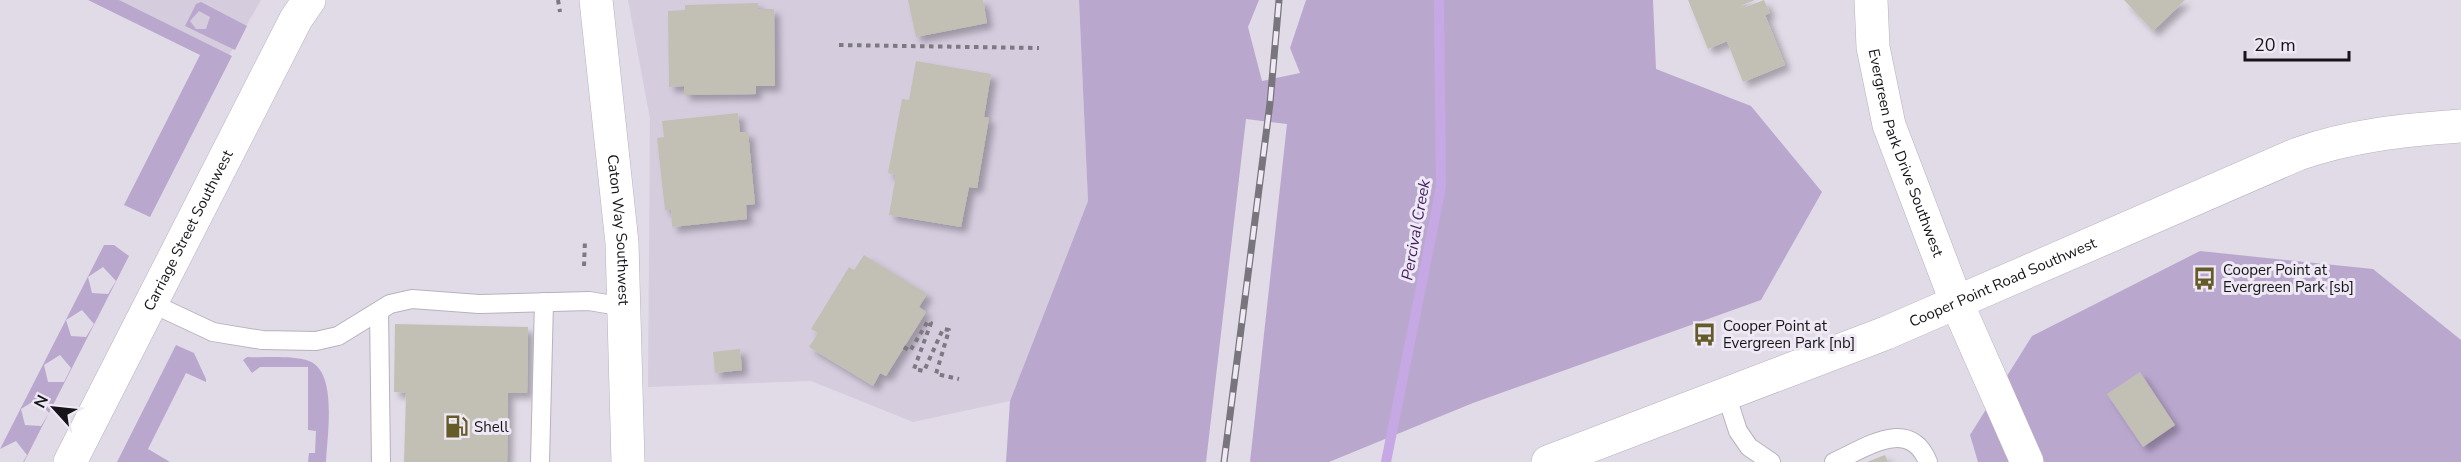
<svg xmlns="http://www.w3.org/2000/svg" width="2461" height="462" font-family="'Nunito Sans',sans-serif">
  <defs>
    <filter id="shadow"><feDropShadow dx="5.5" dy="5.5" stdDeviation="3" flood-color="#0004"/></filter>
  </defs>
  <rect width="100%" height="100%" fill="#e1dbe7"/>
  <g fill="#d5ccde">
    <path d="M111,0h150l-34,59z"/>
    <path d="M628,0h451l9,201 -78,200 -97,21 -102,-41 -163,6 2,-268z"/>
  </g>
  <g fill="#baa7ce" fill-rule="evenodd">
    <path d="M88,0h31l113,56 -82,161 -26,-12 76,-150z"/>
    <path d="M1079,0h180l-11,27 14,54 38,-8 -10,-25 16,-48h347l3,69 95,37 71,86 -61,108 -288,103 -144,59h-79l37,-338 -41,-5 -40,343h-200l4,-61 78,-200z"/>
    <path d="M201,2l46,24 -12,24 -50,-24 11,-22zM199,11l11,6 -4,12h-10l-6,-8z"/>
    <path d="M104,245h10l15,11 -105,206h-1l4,-7 -11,-14 -16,8zM103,267l13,14 -8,13 -16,-1 -4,-16zM82,310l12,14 -8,13 -15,-1 -5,-16zM60,355l11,13 -7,14h-16l-4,-17zM37,399l12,14 -8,13 -16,-1 -4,-16z"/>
    <path d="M2200,251l173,18 88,71v122h-483l-8,-27 62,-99z"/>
    <path d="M176,345l18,8 12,26v3l-20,-9 -38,76 22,13h-53z"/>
    <path d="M247,357c19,1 44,-2 62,4 29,11 18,75 17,101h-18l1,-9h6l1,-22 -8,-1v-63h-48l-8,6 -9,-13z"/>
  </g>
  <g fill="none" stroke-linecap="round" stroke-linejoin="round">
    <path stroke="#c6a9e4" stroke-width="10" d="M1386,462l55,-275 -2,-187"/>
  </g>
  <g fill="#c2c0b4" filter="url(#shadow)">
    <path d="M908,0h75l4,23 -71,14z"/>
    <path d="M1688,0h67l-13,5 1,3 21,-8 6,13 -5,2 20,50 -42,17 -16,-41 -19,8z"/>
    <path d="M2124,0h61l-32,31z"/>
    <path d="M758,3v6h16l1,77h-19v8l-72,1v-9l-15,1 -1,-76 17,-1v-5z"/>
    <path d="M916,61l75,13 -7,43 5,1 -12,70 -8,-1 -8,40 -72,-12 7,-40 -8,-2 14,-74 7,1z"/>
    <path d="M738,113l2,19h8l7,72 -9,1 1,14 -75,8 -1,-17h-6l-8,-72 7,-1 -2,-16z"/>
    <path d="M864,255l63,39 -8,13 7,5 -40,64 -6,-3 -7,13 -64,-39 9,-14 -7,-4 38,-62 5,3z"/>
    <path d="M395,324l133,3 -1,66h-19l-1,69h-103l2,-69 -12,-1z"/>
    <path d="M740,349l2,21 -27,3 -2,-21z"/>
    <path d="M2140,372l35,53 -32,22 -36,-53z"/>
    <path d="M1885,455l3,7h-21z"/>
  </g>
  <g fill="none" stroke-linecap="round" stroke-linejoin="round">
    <defs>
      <g id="lane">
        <path d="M151,303l62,29 49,8 54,1 22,-5 52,-32 22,-5 67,5 110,-3 36,6"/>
        <path d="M379,311l2,151"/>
        <path d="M1726,394l12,37 11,16 22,15"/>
        <path d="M540,462l4,-160"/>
        <path d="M1834,462c32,-14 75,-46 94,0"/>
      </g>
      <g id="street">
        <path id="s1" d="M596,0l26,243 6,219"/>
        <path d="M1956,301l71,161"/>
        <path id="s2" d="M70,462l226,-443 13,-19"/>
      </g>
      <g id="secondary">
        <path id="s3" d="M1871,0l2,47 16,78 67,176"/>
        <path id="s4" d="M1548,462l338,-129 412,-179c54,-19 107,-24 163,-28"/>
      </g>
    </defs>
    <use href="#lane" stroke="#b7b2bd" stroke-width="20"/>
    <use href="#street" stroke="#b7b2bd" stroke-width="34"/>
    <use href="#secondary" stroke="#b7b2bd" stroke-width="34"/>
    <g stroke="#7d7981" stroke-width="4" stroke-dasharray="4.5 4.5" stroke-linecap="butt">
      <path d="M558,0l2,12"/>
      <path d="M839,45l200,3"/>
      <path d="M584,266l1,-26"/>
      <path d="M904,347l6,4 18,-30 3,2 -17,46 10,2 19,-42 6,1 -13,44 23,5"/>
    </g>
    <use href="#lane" stroke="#fff" stroke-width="18"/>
    <use href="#street" stroke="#fff" stroke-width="33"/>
    <use href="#secondary" stroke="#fff" stroke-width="33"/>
    <defs>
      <path id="rail" d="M1224,462l46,-359 9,-103"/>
    </defs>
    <use href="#rail" stroke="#79757d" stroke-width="7"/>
    <use href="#rail" stroke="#eee9f4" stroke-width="4.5" stroke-dasharray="14" stroke-linecap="butt"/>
  </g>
  <defs>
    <symbol id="bus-bare" viewBox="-9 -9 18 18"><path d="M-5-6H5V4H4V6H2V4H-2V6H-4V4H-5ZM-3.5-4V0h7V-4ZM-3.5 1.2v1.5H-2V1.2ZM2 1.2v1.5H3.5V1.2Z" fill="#645b28" stroke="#eee9f4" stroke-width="2.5" paint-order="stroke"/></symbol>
    <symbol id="fuel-bare" viewBox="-9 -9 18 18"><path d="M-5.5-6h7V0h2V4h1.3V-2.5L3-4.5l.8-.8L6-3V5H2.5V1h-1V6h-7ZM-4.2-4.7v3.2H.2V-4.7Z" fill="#645b28" stroke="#eee9f4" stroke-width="2.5" paint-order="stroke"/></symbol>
  </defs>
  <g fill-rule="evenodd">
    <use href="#bus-bare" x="2188" y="262" width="33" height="33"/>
    <use href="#bus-bare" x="1688" y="318" width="33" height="33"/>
    <use href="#fuel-bare" x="440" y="410" width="33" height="33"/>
  </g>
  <g text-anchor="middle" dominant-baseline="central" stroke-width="6" stroke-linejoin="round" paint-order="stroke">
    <g font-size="15" fill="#161418" stroke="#eee9f4">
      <text stroke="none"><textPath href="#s3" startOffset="158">Evergreen Park Drive Southwest</textPath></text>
      <text stroke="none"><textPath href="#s2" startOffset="260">Carriage Street Southwest</textPath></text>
      <text stroke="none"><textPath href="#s1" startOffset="231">Caton Way Southwest</textPath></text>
      <text stroke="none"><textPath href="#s4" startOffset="489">Cooper Point Road Southwest</textPath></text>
    </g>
    <g font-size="15" fill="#161418" stroke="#eee9f4" text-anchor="start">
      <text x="2223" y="270">Cooper Point at<tspan x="2223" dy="17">Evergreen Park [sb]</tspan></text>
      <text x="1723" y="326">Cooper Point at<tspan x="1723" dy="17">Evergreen Park [nb]</tspan></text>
      <text x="474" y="427">Shell</text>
    </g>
    <g font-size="16" font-style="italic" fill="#441d62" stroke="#eee9f4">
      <text transform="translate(1416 230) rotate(-80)">Percival Creek</text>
    </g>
  </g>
  <g transform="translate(54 408) rotate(297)" stroke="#eee9f4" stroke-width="4.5" paint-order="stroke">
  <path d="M0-4.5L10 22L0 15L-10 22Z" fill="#161418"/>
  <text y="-9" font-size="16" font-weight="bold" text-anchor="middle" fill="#161418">N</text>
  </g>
  <path d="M2245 51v9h104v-9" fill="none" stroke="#161418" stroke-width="3"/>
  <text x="2254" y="51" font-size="18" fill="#161418" stroke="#eee9f4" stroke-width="4.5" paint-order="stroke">20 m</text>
</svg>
